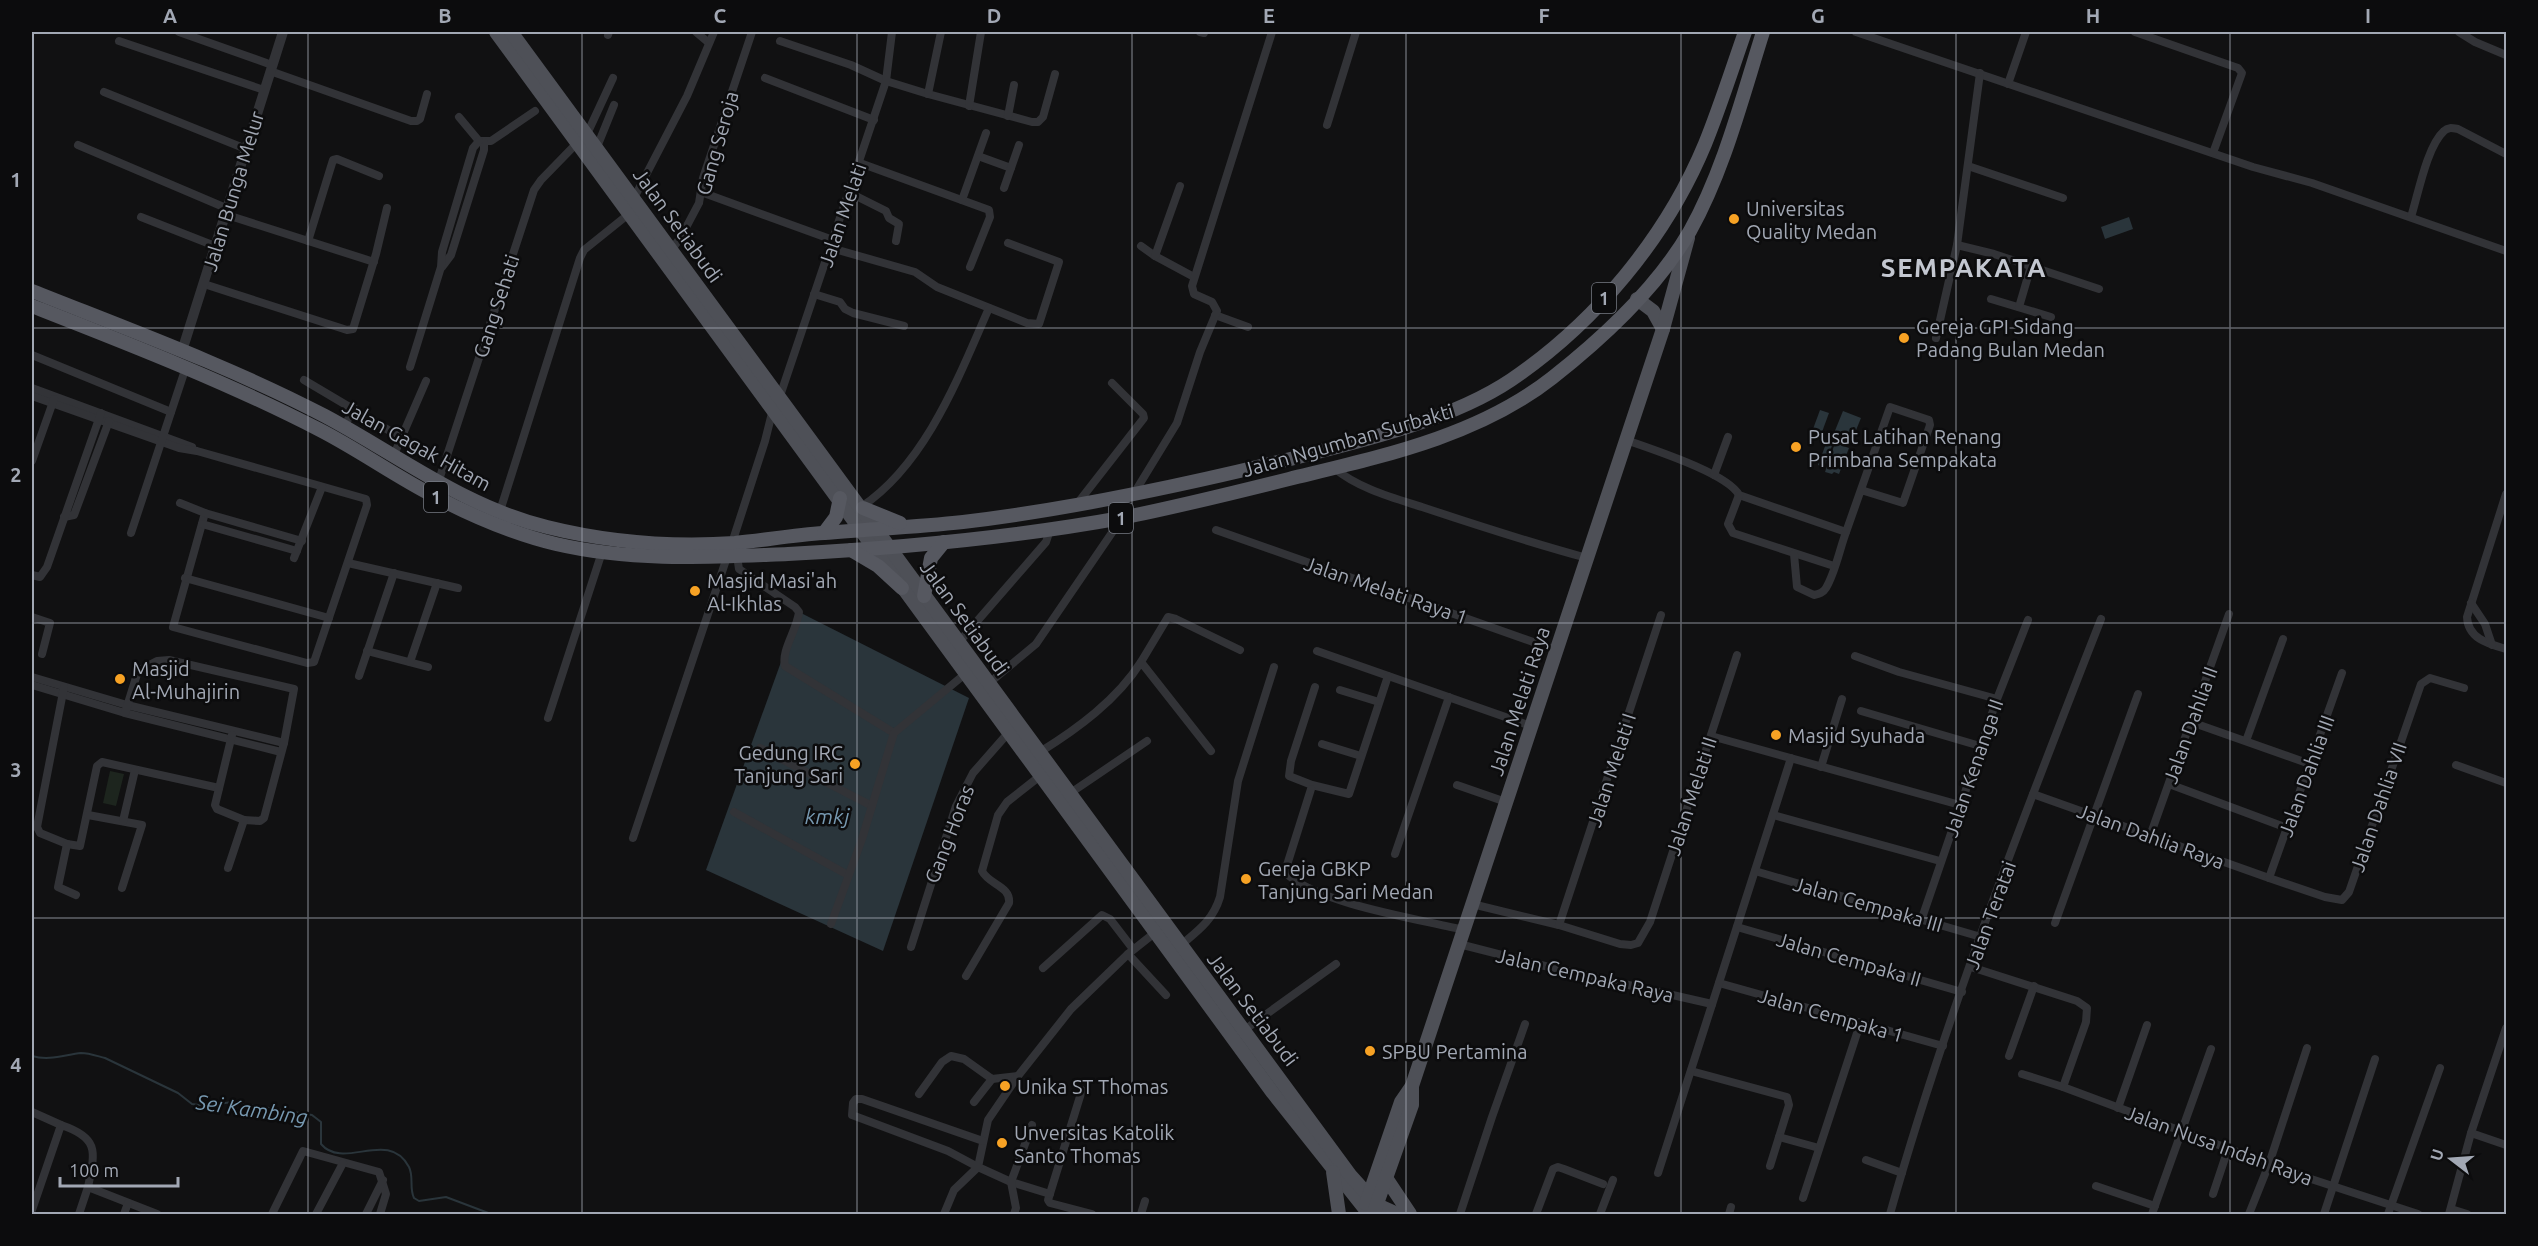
<svg xmlns="http://www.w3.org/2000/svg" width="2538" height="1246" font-family="Ubuntu,sans-serif">
  <rect width="100%" height="100%" fill="#111112"/>
  <path fill="#1d251e" d="M110,771l14,3 -8,32 -13,-3z"/>
  <g fill="#2a353b">
    <path d="M2129,217l4,12 -28,10 -4,-12z"/>
    <path d="M1820,410l9,3 -7,19 -9,-3z"/>
    <path d="M1843,411l18,7 -11,27 -18,-7z"/>
    <path d="M1827,441l6,2 -9,24 -6,-2z"/>
    <path d="M1835,443l14,5 -10,26 -5,-2 -2,2 -7,-2z"/>
    <path d="M799,612l170,86 -86,253 -177,-81z"/>
  </g>
  <g fill="none" stroke-linecap="round" stroke-linejoin="round">
    <path stroke="#2a353b" stroke-width="2" d="M32,1056c17,5 32,-1 49,-3 8,0 16,3 24,5l73,35 14,11 13,2 27,-4 80,13 9,7v22c23,27 67,-16 88,23 5,10 0,21 5,31l5,3 27,-4 45,17"/>
    <g stroke="#323337" stroke-width="8">
      <path d="M179,32l93,33"/>
      <path d="M696,32l13,11"/>
      <path d="M1200,32l4,1"/>
      <path d="M1856,32l397,135 59,16 194,68"/>
      <path d="M2135,32l103,36 4,5 -29,80"/>
      <path d="M2459,32l16,10 31,13"/>
      <path d="M608,35l1,-3"/>
      <path d="M119,41l145,49"/>
      <path d="M780,41l71,24 35,16 42,13 104,28h6l5,-5 12,-43"/>
      <path d="M270,71l141,50h6l3,-2 7,-25"/>
      <path d="M765,78l109,42"/>
      <path d="M2008,84l18,-52"/>
      <path d="M104,92l142,57"/>
      <path d="M928,94l13,-62"/>
      <path d="M969,106l12,-74"/>
      <path d="M1008,116l6,-31"/>
      <path d="M459,117l20,24h12l44,-30"/>
      <path d="M1327,125l29,-93"/>
      <path d="M587,134l26,-56"/>
      <path d="M78,145l148,63"/>
      <path d="M597,147l17,-42"/>
      <path d="M978,156l33,12"/>
      <path d="M860,163l129,47 1,7 -20,50"/>
      <path d="M1968,166l95,32"/>
      <path d="M1004,188l15,-43"/>
      <path d="M701,192l132,48"/>
      <path d="M850,193l36,18 3,7 10,6 -3,17"/>
      <path d="M634,198l53,-102 27,-64"/>
      <path d="M962,200l24,-67"/>
      <path d="M224,214l150,48"/>
      <path d="M141,217l74,29"/>
      <path d="M2411,217c7,-22 16,-71 33,-86 4,-4 8,-3 14,-2l48,25"/>
      <path d="M308,241l25,-81 4,-1 42,17"/>
      <path d="M1957,245l37,9 105,35"/>
      <path d="M1141,246l14,10 39,21"/>
      <path d="M831,248l84,24 22,15 90,36 12,1 20,-62 -51,-19"/>
      <path d="M672,249l9,-12 18,-34 4,-25 49,-146"/>
      <path d="M1155,256l25,-70"/>
      <path d="M442,267l9,-12 33,-105v-8"/>
      <path d="M204,284l143,46 6,-1 23,-75 11,-46"/>
      <path d="M814,294l26,8 5,7 8,4 51,13"/>
      <path d="M1991,299l60,18"/>
      <path d="M2019,307l12,-41"/>
      <path d="M1215,315l33,12"/>
      <path d="M1936,338l21,-93 23,-172"/>
      <path d="M32,355l139,57"/>
      <path d="M410,367l31,-100 1,-15 31,-104 6,-7"/>
      <path d="M304,380l118,70"/>
      <path d="M32,388l160,59"/>
      <path d="M32,396l147,52 18,3 169,48 1,6 -53,157 -7,1 -134,-36 32,-114"/>
      <path d="M780,396l106,-315 6,-49"/>
      <path d="M343,429l11,-21"/>
      <path d="M1626,440c25,9 101,33 113,55l107,37"/>
      <path d="M393,457l33,-76"/>
      <path d="M32,461l22,-62"/>
      <path d="M1334,468c25,21 60,30 91,40 54,18 107,35 162,50"/>
      <path d="M1714,475l14,-38"/>
      <path d="M438,483l96,-293 7,-10 37,-38"/>
      <path d="M2506,494l-39,123c1,22 22,27 39,32"/>
      <path d="M1133,495l44,-72 23,-71 17,-41 -5,-9 -18,-8 -2,-8 80,-254"/>
      <path d="M1739,495l-11,29 5,9 101,33"/>
      <path d="M180,503l25,10 97,28"/>
      <path d="M1077,504l67,-86 -1,-4 -31,-31"/>
      <path d="M861,507c65,-43 98,-131 128,-199"/>
      <path d="M500,511l80,-253 4,-8 46,-37"/>
      <path d="M64,517l10,-2 35,-94"/>
      <path d="M202,524l95,27"/>
      <path d="M1216,530l340,120"/>
      <path d="M131,533l55,-166"/>
      <path d="M732,543l33,-102 8,-32"/>
      <path d="M1794,554l3,33 17,8c5,-1 9,-2 12,-7 9,-15 13,-36 19,-53 15,-43 30,-85 45,-128l39,13 1,5 -27,78 -42,-13"/>
      <path d="M737,556l2,13 56,38 4,5c-2,18 -18,38 -14,54l109,67"/>
      <path d="M294,558l28,-71"/>
      <path d="M348,563l110,25"/>
      <path d="M32,575l8,2 7,-10 54,-154"/>
      <path d="M185,578l144,40"/>
      <path d="M2471,603l14,21 7,21"/>
      <path d="M32,617l18,6 -8,31"/>
      <path d="M959,642l87,-100 4,-12"/>
      <path d="M367,651l61,16"/>
      <path d="M1317,651l214,75"/>
      <path d="M1855,656l44,16 98,27"/>
      <path d="M410,662l27,-79"/>
      <path d="M1141,662l27,-45 8,2 64,31"/>
      <path d="M359,676l35,-103"/>
      <path d="M32,677l95,28 157,38"/>
      <path d="M988,684l48,-40 86,-126"/>
      <path d="M32,685l93,28 156,39"/>
      <path d="M64,687l-27,140 3,6 27,11 13,2 17,-80 5,-4 117,26"/>
      <path d="M1315,687l-24,74 -2,15 23,9 37,9 39,-118"/>
      <path d="M1340,690l39,12"/>
      <path d="M1861,711l119,35"/>
      <path d="M125,713l13,-42 19,-10 12,-1 125,29 -10,54 -20,75 -4,3 -16,-1"/>
      <path d="M548,718l54,-166"/>
      <path d="M2191,722l119,42"/>
      <path d="M1711,736l249,69"/>
      <path d="M2246,741l37,-102"/>
      <path d="M1322,744l39,12"/>
      <path d="M760,748l112,58"/>
      <path d="M1040,752c37,-23 77,-52 101,-90l70,89"/>
      <path d="M2456,765l50,18"/>
      <path d="M1821,767l21,-68"/>
      <path d="M2169,784l118,44"/>
      <path d="M1457,785l49,17"/>
      <path d="M1311,789l-24,76 1,10c33,29 131,44 176,55"/>
      <path d="M1069,794l78,-53"/>
      <path d="M2033,794l236,84 56,19 17,3 7,-8 72,-208 9,-6 34,10"/>
      <path d="M734,812l114,63"/>
      <path d="M88,815l54,10 -20,63"/>
      <path d="M1773,815l167,46"/>
      <path d="M123,821l12,-51"/>
      <path d="M2150,836l79,-222"/>
      <path d="M633,838l94,-281"/>
      <path d="M67,844l-9,43 18,8"/>
      <path d="M1395,854l54,-157"/>
      <path d="M228,868l16,-48 -27,-11 -2,-4 17,-70"/>
      <path d="M1755,871l226,66"/>
      <path d="M2269,878l73,-205"/>
      <path d="M1472,904l87,21 61,19 11,1 7,-2 12,-21 87,-267"/>
      <path d="M1922,918l75,-219 31,-79"/>
      <path d="M2055,923l83,-229"/>
      <path d="M831,924l31,-85 32,-106 71,-59"/>
      <path d="M1559,925l102,-310"/>
      <path d="M1737,927l225,65"/>
      <path d="M1459,944l86,22 167,38"/>
      <path d="M1181,945c18,-15 32,-25 39,-48l18,-116 36,-114"/>
      <path d="M911,947l45,-141 17,-33 36,-41"/>
      <path d="M1128,954l38,41"/>
      <path d="M1971,967l106,34 10,7 -1,14 -23,65"/>
      <path d="M1043,968l59,-53 8,4 23,30"/>
      <path d="M966,976l43,-73c2,-17 -20,-18 -27,-32l16,-56 9,-13 33,-26"/>
      <path d="M1719,983l224,63"/>
      <path d="M1243,1031l93,-67"/>
      <path d="M2009,1056l25,-70"/>
      <path d="M1691,1071l96,26 2,8 -19,61"/>
      <path d="M2022,1074l41,13 239,89 116,38"/>
      <path d="M1082,1090l-34,110 2,3 42,11"/>
      <path d="M919,1094l23,-32 9,-6 13,3 28,20 26,-3"/>
      <path d="M974,1102l18,-23"/>
      <path d="M2118,1108l29,-83"/>
      <path d="M32,1112l29,13"/>
      <path d="M2471,1133l35,12"/>
      <path d="M1779,1137l40,11"/>
      <path d="M1866,1160l36,13"/>
      <path d="M1658,1173l133,-415"/>
      <path d="M2096,1186l59,20"/>
      <path d="M1050,1194l-39,-12 -33,-15 10,-47 30,-44 53,-67 57,-55 29,-23"/>
      <path d="M2213,1194l15,-45"/>
      <path d="M1803,1198l57,-174"/>
      <path d="M2451,1209l16,5"/>
      <path d="M32,1210l29,-85c39,13 34,27 27,62l69,27"/>
      <path d="M79,1214l9,-27"/>
      <path d="M124,1214l4,-11"/>
      <path d="M272,1214l31,-63 76,21 7,22 -6,20"/>
      <path d="M316,1214l27,-51"/>
      <path d="M366,1214l17,-34"/>
      <path d="M944,1214l10,-24 24,-23 -30,-16 -96,-36 1,-12 3,-4h6l121,42"/>
      <path d="M1014,1214l2,-6 -5,-26 21,-57"/>
      <path d="M1141,1214l4,-13"/>
      <path d="M1460,1214l32,-97 33,-93"/>
      <path d="M1536,1214l17,-45 5,-2 6,2 39,15"/>
      <path d="M1600,1214l13,-34"/>
      <path d="M1729,1214l2,-7"/>
      <path d="M1890,1214c57,-202 134,-399 211,-595"/>
      <path d="M2152,1214l59,-165"/>
      <path d="M2249,1214l20,-50 38,-116"/>
      <path d="M2324,1214l51,-155"/>
      <path d="M2388,1214l52,-146"/>
      <path d="M2449,1214l22,-81 35,-105"/>
    </g>
    <path stroke="#323337" stroke-width="10" d="M182,351l101,-319"/>
    <g stroke="#4e5057" stroke-width="14">
      <path d="M496,32l777,1061 96,121"/>
      <path d="M511,32l839,1143 27,30 20,9"/>
      <path d="M1637,299l16,12 10,18"/>
      <path d="M1333,1172l6,42"/>
      <path d="M1386,1178l24,36"/>
      <path d="M1366,1204l35,-102 11,-16 251,-757 25,-91"/>
      <path d="M1374,1212l38,-107v-19"/>
    </g>
    <g stroke="#565860" stroke-width="14">
      <path d="M32,291c98,39 199,76 293,125 73,39 139,91 222,111 60,15 126,20 188,16 30,-3 59,-8 89,-10 47,-4 93,-6 139,-11 109,-13 217,-36 323,-62 71,-18 164,-39 225,-80 84,-57 155,-142 194,-236 15,-37 27,-75 40,-112"/>
      <path d="M32,306c97,38 195,76 288,124 39,20 75,46 114,66 38,20 80,38 122,48 77,18 155,13 232,10 112,-6 223,-16 333,-36 56,-11 112,-25 168,-39 90,-22 188,-42 263,-101 51,-40 105,-90 138,-147 34,-61 52,-133 73,-199"/>
      <path d="M863,508l37,15"/>
      <path d="M824,533l12,-16 4,-19"/>
      <path d="M851,550l27,16 24,22"/>
      <path d="M924,596l7,-38 13,-16"/>
    </g>
  </g>
  <path fill="none" stroke="#a2a8b4" stroke-width="1.5" stroke-opacity="0.55" d="M308,32v1182M582,32v1182M857,32v1182M1132,32v1182M1406,32v1182M1681,32v1182M1956,32v1182M2230,32v1182M32,328h2474M32,623h2474M32,918h2474"/>
  <g fill="#f7a224" stroke="#0c0c0d" stroke-width="2">
    <circle cx="1734" cy="219" r="6"/>
    <circle cx="1904" cy="338" r="6"/>
    <circle cx="1796" cy="447" r="6"/>
    <circle cx="695" cy="591" r="6"/>
    <circle cx="120" cy="679" r="6"/>
    <circle cx="1776" cy="735" r="6"/>
    <circle cx="855" cy="764" r="6"/>
    <circle cx="1246" cy="879" r="6"/>
    <circle cx="1370" cy="1051" r="6"/>
    <circle cx="1005" cy="1086" r="6"/>
    <circle cx="1002" cy="1143" r="6"/>
  </g>
  <g text-anchor="middle" dominant-baseline="central" stroke-width="5" stroke-linejoin="round" paint-order="stroke">
    <g fill="#0c0c0d" stroke="#757982" stroke-width="1.5">
      <rect x="1592" y="283" width="24" height="30" rx="4.5"/>
      <rect x="424" y="482" width="24" height="30" rx="4.5"/>
      <rect x="1109" y="503" width="24" height="30" rx="4.5"/>
    </g>
    <g font-size="18" font-weight="bold" fill="#a2a8b4">
      <text x="1604" y="298">1</text>
      <text x="436" y="497">1</text>
      <text x="1121" y="518">1</text>
    </g>
    <g font-size="20" fill="#a2a8b4" stroke="#0c0c0d">
      <text transform="translate(717 143) rotate(-74)">Gang Seroja</text>
      <text transform="translate(233 191) rotate(-73)">Jalan Bunga Melur</text>
      <text transform="translate(842 215) rotate(-71)">Jalan Melati</text>
      <text transform="translate(678 225) rotate(54)">Jalan Setiabudi</text>
      <text transform="translate(496 306) rotate(-72)">Gang Sehati</text>
      <text transform="translate(1348 440) rotate(-16)">Jalan Ngumban Surbakti</text>
      <text transform="translate(417 445) rotate(29)">Jalan Gagak Hitam</text>
      <text transform="translate(1386 590) rotate(19)">Jalan Melati Raya 1</text>
      <text transform="translate(965 618) rotate(54)">Jalan Setiabudi</text>
      <text transform="translate(1519 701) rotate(-72)">Jalan Melati Raya</text>
      <text transform="translate(2190 725) rotate(-70)">Jalan Dahlia II</text>
      <text transform="translate(1973 768) rotate(-71)">Jalan Kenanga II</text>
      <text transform="translate(1611 770) rotate(-72)">Jalan Melati I</text>
      <text transform="translate(2306 776) rotate(-70)">Jalan Dahlia III</text>
      <text transform="translate(1691 796) rotate(-72)">Jalan Melati II</text>
      <text transform="translate(2378 807) rotate(-71)">Jalan Dahlia VII</text>
      <text transform="translate(949 834) rotate(-69)">Gang Horas</text>
      <text transform="translate(2151 836) rotate(20)">Jalan Dahlia Raya</text>
      <text transform="translate(1868 904) rotate(16)">Jalan Cempaka III</text>
      <text transform="translate(1990 915) rotate(-70)">Jalan Teratai</text>
      <text transform="translate(1849 959) rotate(16)">Jalan Cempaka II</text>
      <text transform="translate(1585 975) rotate(13)">Jalan Cempaka Raya</text>
      <text transform="translate(1253 1009) rotate(53)">Jalan Setiabudi</text>
      <text transform="translate(1831 1015) rotate(16)">Jalan Cempaka 1</text>
      <text transform="translate(2219 1145) rotate(20)">Jalan Nusa Indah Raya</text>
    </g>
    <g font-size="20" fill="#a2a8b4" stroke="#0c0c0d" text-anchor="start">
      <text x="1746" y="208">Universitas<tspan x="1746" dy="23">Quality Medan</tspan></text>
      <text x="1916" y="326">Gereja GPI Sidang<tspan x="1916" dy="23">Padang Bulan Medan</tspan></text>
      <text x="1808" y="436">Pusat Latihan Renang<tspan x="1808" dy="23">Primbana Sempakata</tspan></text>
      <text x="707" y="580">Masjid Masi'ah<tspan x="707" dy="23">Al-Ikhlas</tspan></text>
      <text x="132" y="668">Masjid<tspan x="132" dy="23">Al-Muhajirin</tspan></text>
      <text x="1788" y="735">Masjid Syuhada</text>
      <text x="843" y="752" text-anchor="end">Gedung IRC<tspan x="843" dy="23">Tanjung Sari</tspan></text>
      <text x="1258" y="868">Gereja GBKP<tspan x="1258" dy="23">Tanjung Sari Medan</tspan></text>
      <text x="1382" y="1051">SPBU Pertamina</text>
      <text x="1017" y="1086">Unika ST Thomas</text>
      <text x="1014" y="1132">Unversitas Katolik<tspan x="1014" dy="23">Santo Thomas</tspan></text>
    </g>
    <g font-size="21" font-style="italic" fill="#7799b1" stroke="#0c0c0d">
      <text x="827" y="816">kmkj</text>
      <text transform="translate(252 1109) rotate(8)">Sei Kambing</text>
    </g>
    <g font-size="26" font-weight="bold" letter-spacing="1.5" fill="#c3c7d0" stroke="#0c0c0d">
      <text x="1964" y="267">SEMPAKATA</text>
    </g>
  </g>
  <rect width="2538" height="1246" fill="none" stroke="#0c0c0d" stroke-width="66"/>
  <g transform="translate(2451 1159) rotate(287)" stroke="#0c0c0d" stroke-width="4.5" paint-order="stroke">
  <path d="M0-4.5L10 22L0 15L-10 22Z" fill="#a2a8b4"/>
  <text y="-9" font-size="16" font-weight="bold" text-anchor="middle" fill="#a2a8b4">U</text>
  </g>
  <path d="M60 1177v9h118v-9" fill="none" stroke="#a2a8b4" stroke-width="3"/>
  <text x="69" y="1177" font-size="18" fill="#a2a8b4" stroke="#0c0c0d" stroke-width="4.5" paint-order="stroke">100 m</text>
  <rect x="33" y="33" width="2472" height="1180" fill="none" stroke="#a2a8b4" stroke-width="2"/>
  <g font-size="20" text-anchor="middle" font-weight="bold" fill="#a2a8b4">
    <text x="170" y="23">A</text>
    <text x="445" y="23">B</text>
    <text x="720" y="23">C</text>
    <text x="994" y="23">D</text>
    <text x="1269" y="23">E</text>
    <text x="1544" y="23">F</text>
    <text x="1818" y="23">G</text>
    <text x="2093" y="23">H</text>
    <text x="2368" y="23">I</text>
    <text x="16" y="187">1</text>
    <text x="16" y="482">2</text>
    <text x="16" y="777">3</text>
    <text x="16" y="1072">4</text>
  </g>
</svg>
